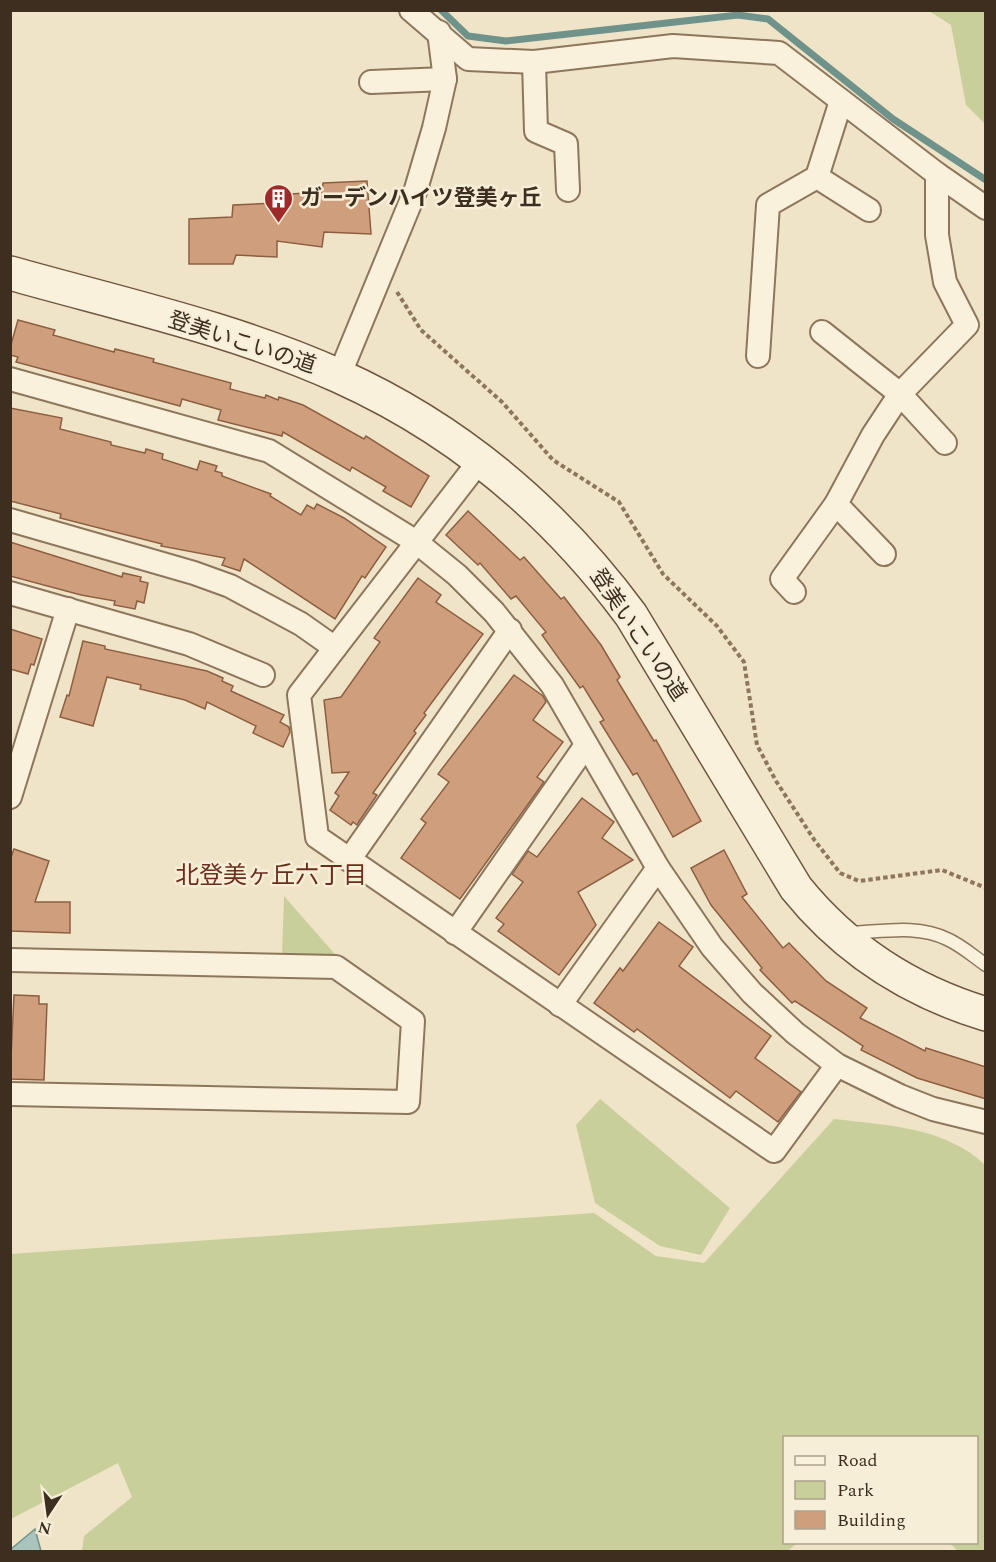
<svg xmlns="http://www.w3.org/2000/svg" width="996" height="1562" font-family="Spectral,'Noto Sans JP',serif">
  <rect width="100%" height="100%" fill="#f0e4c8"/>
  <g fill="#c9cf9b">
    <path d="M929,11h56v113l-19,-19 -15,-80z"/>
    <path d="M284,896l56,64 -58,-4z"/>
    <path d="M600,1099l130,109 -29,47 -41,-9 -65,-43 -19,-78z"/>
    <path d="M834,1119c52,6 112,8 151,46v386h-27l-9,-8 27,-1v-104h-192v104l13,1 -9,8h-706l2,-15 48,-39 -14,-34 -107,56v-265l583,-41 62,43 48,7z"/>
  </g>
  <path fill="#a9c4bc" stroke="#6f938a" stroke-width="1.5" d="M35,1529l6,22h-30v-2z"/>
  <g fill="none" stroke-linecap="round" stroke-linejoin="round">
    <path stroke="#6f938a" stroke-width="7" d="M441,10l27,26 38,5 232,-26 30,4 125,100 93,61"/>
  </g>
  <g fill="#cf9f7d" stroke="#8d5f41" stroke-width="1.5">
    <path d="M367,181l4,53 -47,-2 -2,15 -45,-6v16l-41,-2 -3,9h-44v-45l43,-2 1,-12 43,-2 -1,-8 47,-3 1,-9z"/>
    <path d="M18,320l37,10 -2,5 61,17 1,-3 39,10 -1,3 78,21 -1,6 35,9 1,-3 12,5 1,-3 24,8 61,34 2,-3 63,40 -18,31 -28,-16 3,-4 -34,-20 -2,4 -67,-39 -1,4 -64,-16 3,-10 -39,-11 -2,7 -164,-44 2,-5 -8,-2v-7z"/>
    <path d="M10,408l52,10 -2,11 51,13v3l34,8 1,-4 17,5 -1,5 35,11 3,-9 17,5 -2,5 7,2v3l49,18 -1,2 31,19 6,-10 7,4 3,-5 27,14 42,29 -21,31 -3,-2 -27,43 -91,-60 -4,12 -18,-6 3,-7 -64,-12 1,-2 -102,-26 1,-4 -51,-13z"/>
    <path d="M468,511l52,49 4,-3 37,42 3,-2 37,48 19,32 -3,3 37,61 2,-1 45,81 -28,16 -36,-64 -4,2 -33,-53 4,-2 -21,-34 -3,2 -38,-53 4,-3 -30,-36 -5,3 -31,-36 -2,2 -32,-30z"/>
    <path d="M10,542l112,35 1,-4 18,4 -1,4 8,2 -4,20 -7,-2 -2,8 -21,-4 1,-4 -34,-6 -71,-19z"/>
    <path d="M418,578l23,17 -5,7 47,32 -59,79 2,2 -12,16 2,2 -43,60 4,2 -17,25 -3,5 -4,-3 -2,3 -21,-15 9,-14 -4,-3 14,-21 -17,1 -8,-73 17,-3 39,-55 -6,-4z"/>
    <path d="M10,629l32,10 -8,26 -3,-1 -3,10 -18,-5z"/>
    <path d="M83,641l22,5v3l102,22 16,7 -1,3 11,5 -2,5 53,24 -4,7 9,5 1,5 -7,15 -30,-14 3,-7 -49,-24 -2,7 -20,-9 -45,-11 1,-4 -34,-8 -14,49 -33,-9 7,-22 2,1z"/>
    <path d="M514,675l29,21 3,6 -13,18 30,22 -26,35 7,5 -84,117 -59,-41 25,-35 -5,-4 28,-37 -11,-8z"/>
    <path d="M582,798l32,24 -12,16 31,22 -55,32 18,33 -37,50 -61,-44 6,-7 -8,-6 27,-36 -11,-8 16,-23 9,6z"/>
    <path d="M14,849l35,12 -14,41h35v31l-60,-2v-71z"/>
    <path d="M724,850l23,44 -5,3 41,51 6,-5 37,38 41,27 -7,10 65,33 1,-3 60,19v32l-69,-21 -56,-28 2,-4 -68,-45 -3,2 -32,-33 2,-2 -51,-63 -20,-37z"/>
    <path d="M659,922l34,25 -14,19 92,70 -16,22 46,34 -23,30 -42,-31 -6,7 -93,-69 -3,3 -40,-29 26,-35 3,3z"/>
    <path d="M14,995l25,1v8h8l-3,76 -34,-1z"/>
  </g>
  <g fill="none" stroke-linecap="round" stroke-linejoin="round">
    <defs>
      <path id="lane" d="M849,933c32,-1 68,-9 98,6 14,6 26,17 39,26"/>
      <g id="street">
        <path d="M411,10l57,49 66,3 139,-16 106,7 158,121 49,34"/>
        <path d="M534,62l2,69 30,13 2,46"/>
        <path d="M371,82l74,-3"/>
        <path d="M817,177l52,33"/>
        <path d="M822,332l78,62 45,49"/>
        <path d="M758,356l10,-151 49,-28 24,-76"/>
        <path d="M339,376l77,-187 18,-61 11,-49 -6,-47"/>
        <path d="M10,379l259,72 146,90 42,34 37,37 58,73 106,183 54,79 40,46 43,40 42,32 63,31 33,13 53,13"/>
        <path d="M10,520l184,53 36,13 71,38 34,24 146,-189"/>
        <path d="M884,554l-48,-50 37,-69 27,-41 67,-69 -22,-43 -8,-47v-61"/>
        <path d="M794,592l-12,-13 54,-75"/>
        <path d="M10,593l179,51 74,31"/>
        <path d="M335,648l-36,47 18,142 457,314 63,-86"/>
        <path d="M10,797l58,-188"/>
        <path d="M349,860l161,-230"/>
        <path d="M455,933l131,-188"/>
        <path d="M10,960l326,7 77,54 -5,81 -398,-8"/>
        <path d="M560,1005l98,-137"/>
      </g>
      <path id="secondary" d="M10,273c110,31 225,56 329,103 118,53 215,135 292,239l165,273c50,62 114,103 190,126"/>
    </defs>
    <use href="#lane" stroke="#8d765c" stroke-width="15"/>
    <use href="#street" stroke="#8d765c" stroke-width="26"/>
    <use href="#secondary" stroke="#6f573f" stroke-width="36"/>
    <path stroke="#8d765c" stroke-width="4" stroke-dasharray="4.5 3" stroke-linecap="butt" d="M397,292l24,38 81,72 51,58 66,42 44,72 54,52 27,36 13,83 19,36 39,60 25,32 19,8 83,-11 44,18"/>
    <use href="#lane" stroke="#faf1dc" stroke-width="12"/>
    <use href="#street" stroke="#faf1dc" stroke-width="22"/>
    <use href="#secondary" stroke="#faf1dc" stroke-width="33"/>
  </g>
  <defs>
    <symbol id="building-pin" viewBox="-11 -11 22 30"><path d="M0 17L-7.5 6A9.5 9.5 0 1 1 7.5 6Z" fill="#9e2a2b" stroke="#f7eed8"/><path d="M-4-6H4V6H1V3H-1V6H-4ZM-2.5-4.3h1.7v1.8h-1.7ZM.8-4.3h1.7v1.8H.8ZM-2.5-1h1.7V.8h-1.7ZM.8-1h1.7V.8H.8Z" fill="#fff"/></symbol>
  </defs>
  <g fill-rule="evenodd">
    <use href="#building-pin" x="262" y="182" width="33" height="45"/>
  </g>
  <g text-anchor="middle" dominant-baseline="central" stroke-width="5" stroke-linejoin="round" paint-order="stroke">
    <g font-size="22" font-weight="bold" fill="#3d2e20" stroke="#f7eed8" text-anchor="start">
      <text x="300" y="198">ガーデンハイツ登美ヶ丘</text>
    </g>
    <g font-size="22" fill="#3d2e20" stroke="#f7eed8">
      <text transform="translate(242 343) rotate(18)">登美いこいの道</text>
      <text transform="translate(638 635) rotate(56)">登美いこいの道</text>
    </g>
    <g font-size="24" fill="#6b2e1e" stroke="#f7eed8">
      <text x="271" y="876">北登美ヶ丘六丁目</text>
    </g>
  </g>
  <rect width="996" height="1562" fill="none" stroke="#3d2e20" stroke-width="24"/>
  <rect x="783" y="1436" width="195" height="108" fill="#f7eed8" stroke="#ada18e" stroke-width="1.5"/>
  <rect x="795" y="1456" width="30" height="9" fill="#faf1dc" stroke="#ada18e" stroke-width="1.5"/>
  <text x="837" y="1466" font-size="18" fill="#3d2e20">Road</text>
  <rect x="795" y="1481" width="30" height="18" fill="#c9cf9b" stroke="#ada18e" stroke-width="1.5"/>
  <text x="837" y="1496" font-size="18" fill="#3d2e20">Park</text>
  <rect x="795" y="1511" width="30" height="18" fill="#cf9f7d" stroke="#ada18e" stroke-width="1.5"/>
  <text x="837" y="1526" font-size="18" fill="#3d2e20">Building</text>
  <g transform="translate(48 1514) rotate(193)" stroke="#f7eed8" stroke-width="4.5" paint-order="stroke">
  <path d="M0-4.5L10 22L0 15L-10 22Z" fill="#3d2e20"/>
  <text y="-9" font-size="16" font-weight="bold" text-anchor="middle" fill="#3d2e20">N</text>
  </g>
</svg>
